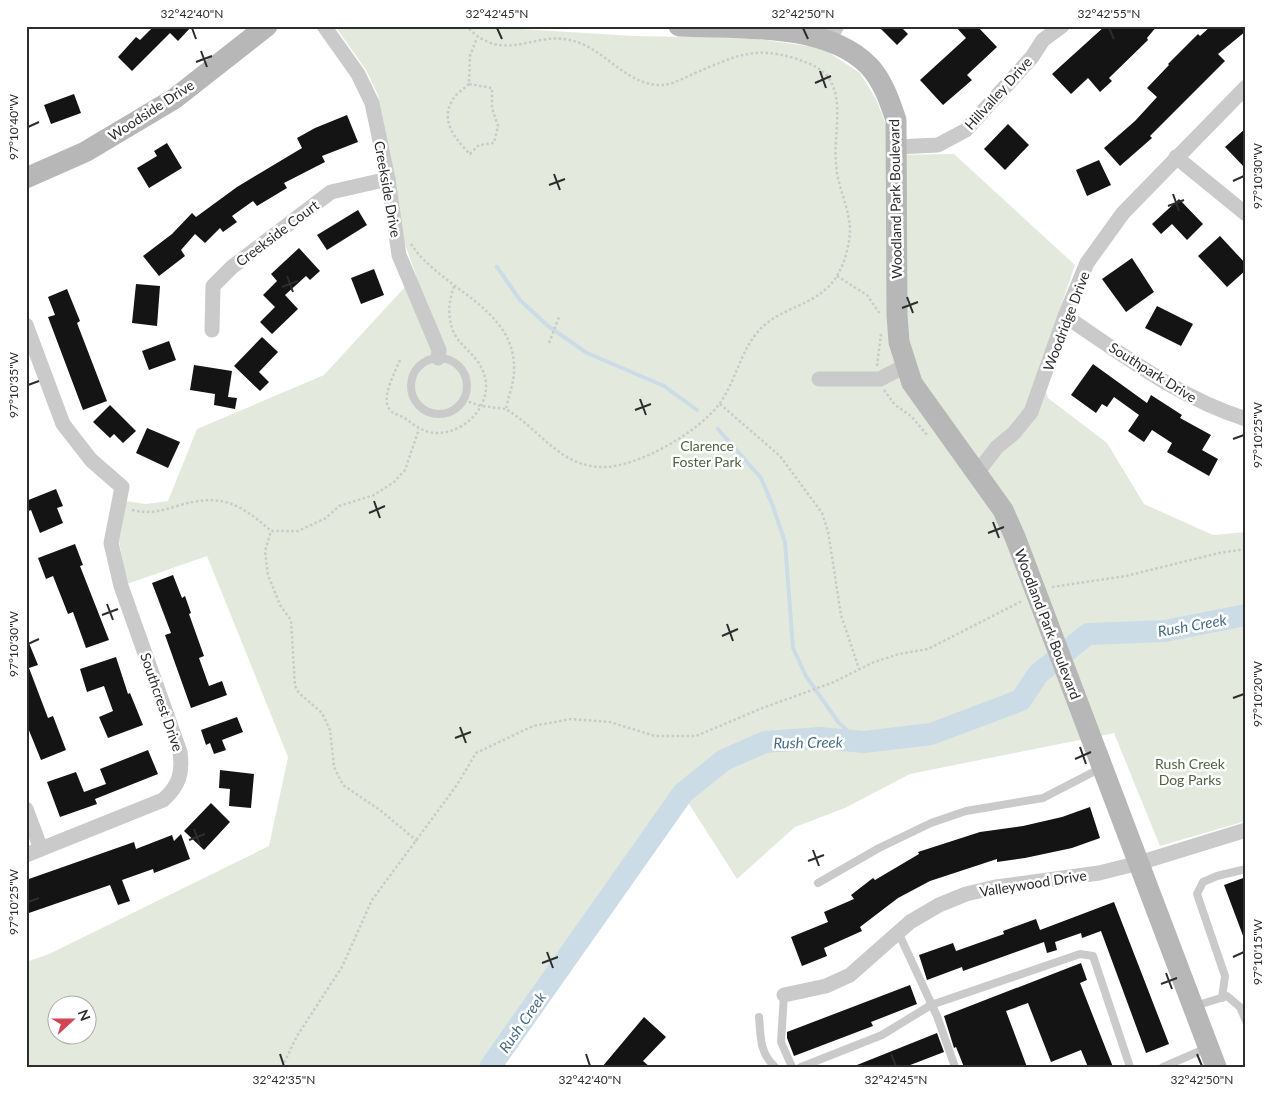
<svg xmlns="http://www.w3.org/2000/svg" width="1272" height="1093" font-family="Lato,sans-serif">
  <rect width="100%" height="100%" fill="#fff"/>
  <path fill="#e4e9dd" fill-rule="evenodd" d="M335,26h176l10,3 112,7 119,2 70,10 38,25 16,26 11,28 1,28 66,-1 121,111 -36,105 9,28 59,45 37,61 69,31 33,-3v289l-86,25 -46,-113 -204,41 -65,34 -50,19 -58,52 -55,-86 -192,274h-464v-105l23,-8 220,-108 19,-89 -81,-201 -80,28 -8,-43 7,-40 20,3 22,-3 29,-72 127,-54 92,-100 -14,-39 -24,-141 -12,-25zM58,1006h30v30h-30z"/>
  <g fill="none" stroke-linecap="round" stroke-linejoin="round">
    <g stroke="#cbdce7" stroke-width="4">
      <path d="M497,267l23,33 28,26 39,27 77,33 33,24"/>
      <path d="M718,429l43,49 11,26 13,38 8,106 13,28 32,46 22,20"/>
    </g>
    <path stroke="#cbdce7" stroke-width="22" d="M490,1067l193,-274 41,-33 41,-18 55,-4 44,4 67,-8 90,-34 17,-26 50,-40 77,-3 81,-16"/>
  </g>
  <g fill="#141414">
    <path d="M154,26h38l-14,15 -8,-8 -38,38 -14,-14 18,-20 4,3z"/>
    <path d="M878,26h22l8,8 -11,11z"/>
    <path d="M955,26h22l20,21 -30,28 5,5 -29,25 -23,-25 46,-42z"/>
    <path d="M1105,26h52l-10,12 1,2 -39,38 3,3 -12,11 -12,-14 -17,16 -19,-20z"/>
    <path d="M1211,26h35v5l-28,23 7,7 -75,75 2,2 -32,28 -16,-18 31,-27 22,-24 -10,-9 22,-23 -1,-1 30,-30 2,2z"/>
    <path d="M74,94l7,19 -30,11 -7,-19z"/>
    <path d="M347,115l11,27 -36,14 3,6 -41,21 3,5 -30,18 -4,-5 -21,15 5,6 -14,10 -3,-4 -15,15 -10,-9 -14,16 4,6 -26,20 -16,-20 29,-22 20,-21 4,4 41,-30 65,-39 -5,-10 18,-10z"/>
    <path d="M1008,124l21,21 -24,25 -21,-21z"/>
    <path d="M1246,128v41l-21,-22z"/>
    <path d="M167,143l15,25 -33,20 -12,-20 20,-12 -3,-5z"/>
    <path d="M1099,160l12,25 -24,11 -11,-26z"/>
    <path d="M1179,199l24,25 -16,16 -15,-16 -11,10 -9,-10z"/>
    <path d="M358,210l9,15 -40,25 -10,-15z"/>
    <path d="M1220,236l26,28v6l-19,17 -29,-31z"/>
    <path d="M299,248l21,23 -10,9 -4,-4 -21,19 13,14 -26,25 -12,-12 15,-15 -12,-12 14,-14 -6,-7z"/>
    <path d="M1132,258l22,34 -28,20 -24,-33z"/>
    <path d="M374,269l10,26 -23,9 -10,-26z"/>
    <path d="M136,284l24,2 -3,40 -25,-3z"/>
    <path d="M67,289l13,32 -3,2 30,78 -24,9 -35,-93 7,-2 -7,-18z"/>
    <path d="M1157,306l36,18 -12,22 -36,-18z"/>
    <path d="M262,337l16,15 -19,20 10,10 -9,9 -26,-25z"/>
    <path d="M169,341l7,19 -27,10 -7,-19z"/>
    <path d="M1093,364l54,39 4,-8 31,20 -2,3 31,17 -9,15 16,9 -9,17 -42,-24 5,-9 -20,-13 -8,12 -16,-11 11,-16 -25,-18 -7,10 -5,-3 -6,9 -25,-18z"/>
    <path d="M194,365l38,6 -4,26 9,1 -2,11 -21,-4 1,-11 -25,-4z"/>
    <path d="M110,405l26,26 -13,12 -9,-9 -4,4 -17,-16z"/>
    <path d="M147,428l33,14 -12,26 -32,-15z"/>
    <path d="M56,489l7,17 -6,2 6,15 -23,10 -9,-23 -5,2v-11z"/>
    <path d="M75,544l8,21 -3,1 29,74 -23,8 -13,-36 -5,2 -15,-38 -7,3 -8,-21z"/>
    <path d="M173,575l9,23 3,-2 6,17 -2,1 15,42 -5,2 10,28 13,-5 5,14 -36,13 -26,-73 6,-2 -19,-50z"/>
    <path d="M26,636l12,29 -9,3 19,50 5,-2 13,34 -25,10 -15,-37z"/>
    <path d="M116,657l12,37 2,-1 13,32 -35,13 -9,-21 14,-6 -9,-25 -17,6 -7,-23z"/>
    <path d="M237,717l6,15 -21,8 4,10 -12,4 -4,-11 -4,2 -5,-15z"/>
    <path d="M148,750l10,24 -63,25 2,5 -37,13 -13,-35 29,-10 8,20 22,-8 -6,-15z"/>
    <path d="M220,770l34,4 -3,34 -22,-2 1,-17 -11,-1z"/>
    <path d="M211,803l19,19 -26,28 -20,-19z"/>
    <path d="M1090,807l10,31 -28,10 -47,10 -28,4v-3l-67,22 -32,17 -38,29 2,4 -38,17 3,8 -25,10 -11,-29 37,-15 -4,-10 30,-13 -3,-4 22,-17 2,2 44,-26 -1,-2 62,-20 43,-6 39,-9z"/>
    <path d="M181,834l9,25 -36,14 -1,-4 -31,11 8,21 -12,4 -8,-20 -84,29v-34l108,-38 2,7 36,-14 2,6z"/>
    <path d="M1246,877v64h-1l-21,-56z"/>
    <path d="M1114,902l55,142 -23,9 -45,-122 -19,7 -1,-5 -26,9 2,8 -10,3 -3,-11 -81,29 -1,-4 -35,13 -8,-25 34,-12 3,8 48,-17 -1,-3 33,-12 4,11z"/>
    <path d="M1081,963l6,17 -7,3 33,84h-25l-7,-17 -30,12 -23,-59 -22,8 21,56h-63l-8,-20 -2,1 -10,-32z"/>
    <path d="M910,985l7,19 -46,18 2,4 -79,30 -7,-18v-6z"/>
    <path d="M644,1017l22,20 -23,24 7,6h-48z"/>
    <path d="M937,1033l7,19 -39,15h-53z"/>
  </g>
  <g fill="none" stroke-linecap="round" stroke-linejoin="round">
    <g stroke="#cacaca" stroke-width="2.5" stroke-dasharray="2.5 2.5" stroke-linecap="butt">
      <path d="M469,84c-5,5 -14,10 -17,17 -12,20 4,39 18,53l9,-9 15,-2 4,-17 -6,-18v-20l-23,-4 1,-28 7,-18"/>
      <path d="M411,244c29,45 106,64 103,127 0,12 -6,26 -8,38 35,21 54,59 99,58 35,-1 95,-36 115,-64 15,-21 20,-49 36,-69 22,-29 63,-26 82,-60 7,-12 12,-31 12,-45 -1,-23 -13,-43 -14,-66 -3,-27 9,-62 -8,-86 -8,-10 -20,-14 -31,-18 -44,-14 -64,-2 -104,15 -9,4 -20,10 -29,11 -36,2 -56,-33 -87,-43 -42,-15 -71,26 -111,-16"/>
      <path d="M837,276l30,19 13,19"/>
      <path d="M549,343l10,-26"/>
      <path d="M400,360c-5,12 -20,39 -10,50 4,5 11,5 16,9 9,7 19,14 31,14 32,0 61,-35 44,-66 -7,-14 -22,-22 -28,-36 -6,-16 -4,-30 1,-45"/>
      <path d="M877,366l4,-32"/>
      <path d="M884,390l11,15 16,11 17,20"/>
      <path d="M464,400l17,6 25,3"/>
      <path d="M720,404l60,52 42,57 6,18 13,84 18,54"/>
      <path d="M132,510c16,4 29,1 45,-4 42,-13 62,-4 94,25"/>
      <path d="M1052,587l74,-11 93,-23 27,-4"/>
      <path d="M417,841l-37,-31 -37,-25 -9,-18 -4,-37 -8,-17 -23,-20 -4,-7 -4,-66 -11,-15 -12,-30 -3,-24 6,-20h27l28,-13 13,-12 35,-11 20,-13 11,-12 14,-41"/>
      <path d="M282,1067l15,-31 45,-69 30,-67 85,-115 19,-32 57,-27 38,-7 39,3 45,14h41l64,-27 74,-27 40,-20 25,-8 29,-5 94,-48"/>
    </g>
    <g stroke="#cacaca" stroke-width="8">
      <circle cx="439" cy="386" r="28"/>
      <path d="M818,883l61,-35 52,-25 35,-12 77,-13 58,-30"/>
      <path d="M898,932l39,84 18,51"/>
      <path d="M784,995l-3,47 11,25"/>
      <path d="M1222,998l3,-22 -28,-82 6,-12 14,-6 29,-7"/>
      <path d="M1195,1006l32,-10 13,11 6,14"/>
      <path d="M759,1017c2,20 0,35 16,50"/>
      <path d="M801,1067l81,-32 49,-30 149,-51 13,2 37,111"/>
      <path d="M1163,1067l44,-19"/>
    </g>
    <g stroke="#cacaca" stroke-width="15">
      <path d="M324,26l34,48 14,29 16,76 11,76 40,95 -1,8"/>
      <path d="M827,41l10,-15"/>
      <path d="M896,147l42,-2 28,-15 66,-73 11,-17 19,-14"/>
      <path d="M1176,157l70,57"/>
      <path d="M1065,316c58,39 114,82 181,103"/>
      <path d="M26,325l37,99 28,36 31,27 -11,56 10,43 59,166c3,21 -1,34 -17,48l-137,55"/>
      <path d="M212,330l1,-44 19,-19 99,-75 57,-13"/>
      <path d="M819,379h61l25,-13"/>
      <path d="M977,473l20,-26 17,-14 17,-21 34,-96 22,-53 36,-50 123,-126"/>
      <path d="M26,809l15,40"/>
      <path d="M784,995l42,-9 24,-11 60,-53 29,-17 27,-11 30,-7 103,-14 40,-10 107,-33"/>
    </g>
    <g stroke="#b7b7b7" stroke-width="21">
      <path d="M679,26c58,3 146,-5 190,40 14,15 21,36 27,54l1,195 2,27 13,41 91,127 12,27 201,530"/>
      <path d="M26,178l59,-26 89,-53 93,-73"/>
    </g>
  </g>
  <path fill="none" stroke="#2d2d2d" stroke-width="2" d="M192,28l4,11M497,28l5,11M803,28l5,11M1109,28l5,11M201,51l6,16M196,62l16,-6M820,71l6,17M815,83l16,-7M28,127l11,-5M554,174l6,16M1233,181l11,-5M549,185l16,-6M1173,194l6,17M1168,206l16,-6M287,276l6,16M282,287l16,-6M907,297l6,16M902,308l16,-6M28,385l11,-4M640,399l6,16M635,410l16,-6M1233,439l11,-4M374,501l6,17M369,513l16,-7M993,522l6,16M988,533l16,-6M107,604l6,16M102,615l16,-6M727,624l6,17M722,636l16,-7M28,644l11,-5M1233,698l11,-4M460,727l6,16M455,738l16,-6M1080,747l6,17M1075,759l16,-7M194,829l6,16M189,840l16,-6M813,850l6,16M808,861l16,-6M28,902l11,-4M547,952l6,16M1233,957l11,-5M542,963l16,-6M1166,973l6,16M1161,984l16,-6M280,1054l4,12M586,1054l4,12M891,1054l5,12M1197,1054l5,12"/>
  <g text-anchor="middle" dominant-baseline="central" stroke-width="5" stroke-linejoin="round" paint-order="stroke">
    <g font-size="14" fill="#2d2d2d" stroke="#fff">
      <text transform="translate(998 93) rotate(-48)">Hillvalley Drive</text>
      <text transform="translate(151 110) rotate(-33)">Woodside Drive</text>
      <text transform="translate(388 189) rotate(80)">Creekside Drive</text>
      <text transform="translate(895 199) rotate(-91)">Woodland Park Boulevard</text>
      <text transform="translate(277 233) rotate(-37)">Creekside Court</text>
      <text transform="translate(1066 321) rotate(-69)">Woodridge Drive</text>
      <text transform="translate(1153 372) rotate(32)">Southpark Drive</text>
      <text transform="translate(1048 624) rotate(69)">Woodland Park Boulevard</text>
      <text transform="translate(162 702) rotate(71)">Southcrest Drive</text>
      <text transform="translate(1033 883) rotate(-9)">Valleywood Drive</text>
    </g>
    <g font-size="14" fill="#516341" stroke="#fff">
      <text x="707" y="445">Clarence<tspan x="707" dy="16">Foster Park</tspan></text>
      <text x="1190" y="763">Rush Creek<tspan x="1190" dy="16">Dog Parks</tspan></text>
    </g>
    <g font-size="15" font-style="italic" fill="#466d85" stroke="#fff">
      <text transform="translate(1192 625) rotate(-10)">Rush Creek</text>
      <text transform="translate(808 742) rotate(-1)">Rush Creek</text>
      <text transform="translate(522 1022) rotate(-55)">Rush Creek</text>
    </g>
  </g>
  <rect width="1272" height="1093" fill="none" stroke="#ffffff" stroke-width="55"/>
  <g transform="translate(72 1020) rotate(69)"><circle r="24" fill="#ffffff" stroke="#ababab"/>
  <path d="M0-4L9 19L0 12L-9 19Z" fill="#cf4551"/>
  <text y="-8" font-size="14" font-weight="bold" text-anchor="middle" fill="#2d2d2d">N</text>
  </g>
  <rect x="28" y="28" width="1216" height="1038" fill="none" stroke="#2d2d2d" stroke-width="2"/>
  <g font-size="12" text-anchor="middle" fill="#2d2d2d">
    <text x="192" y="18">32°42'40"N</text>
    <text x="497" y="18">32°42'45"N</text>
    <text x="803" y="18">32°42'50"N</text>
    <text x="1109" y="18">32°42'55"N</text>
    <text transform="translate(14 127) rotate(-90)" y="4">97°10'40"W</text>
    <text transform="translate(1258 176) rotate(-90)" y="4">97°10'30"W</text>
    <text transform="translate(14 385) rotate(-90)" y="4">97°10'35"W</text>
    <text transform="translate(1258 435) rotate(-90)" y="4">97°10'25"W</text>
    <text transform="translate(14 644) rotate(-90)" y="4">97°10'30"W</text>
    <text transform="translate(1258 694) rotate(-90)" y="4">97°10'20"W</text>
    <text transform="translate(14 902) rotate(-90)" y="4">97°10'25"W</text>
    <text transform="translate(1258 952) rotate(-90)" y="4">97°10'15"W</text>
    <text x="284" y="1084">32°42'35"N</text>
    <text x="590" y="1084">32°42'40"N</text>
    <text x="896" y="1084">32°42'45"N</text>
    <text x="1202" y="1084">32°42'50"N</text>
  </g>
</svg>
